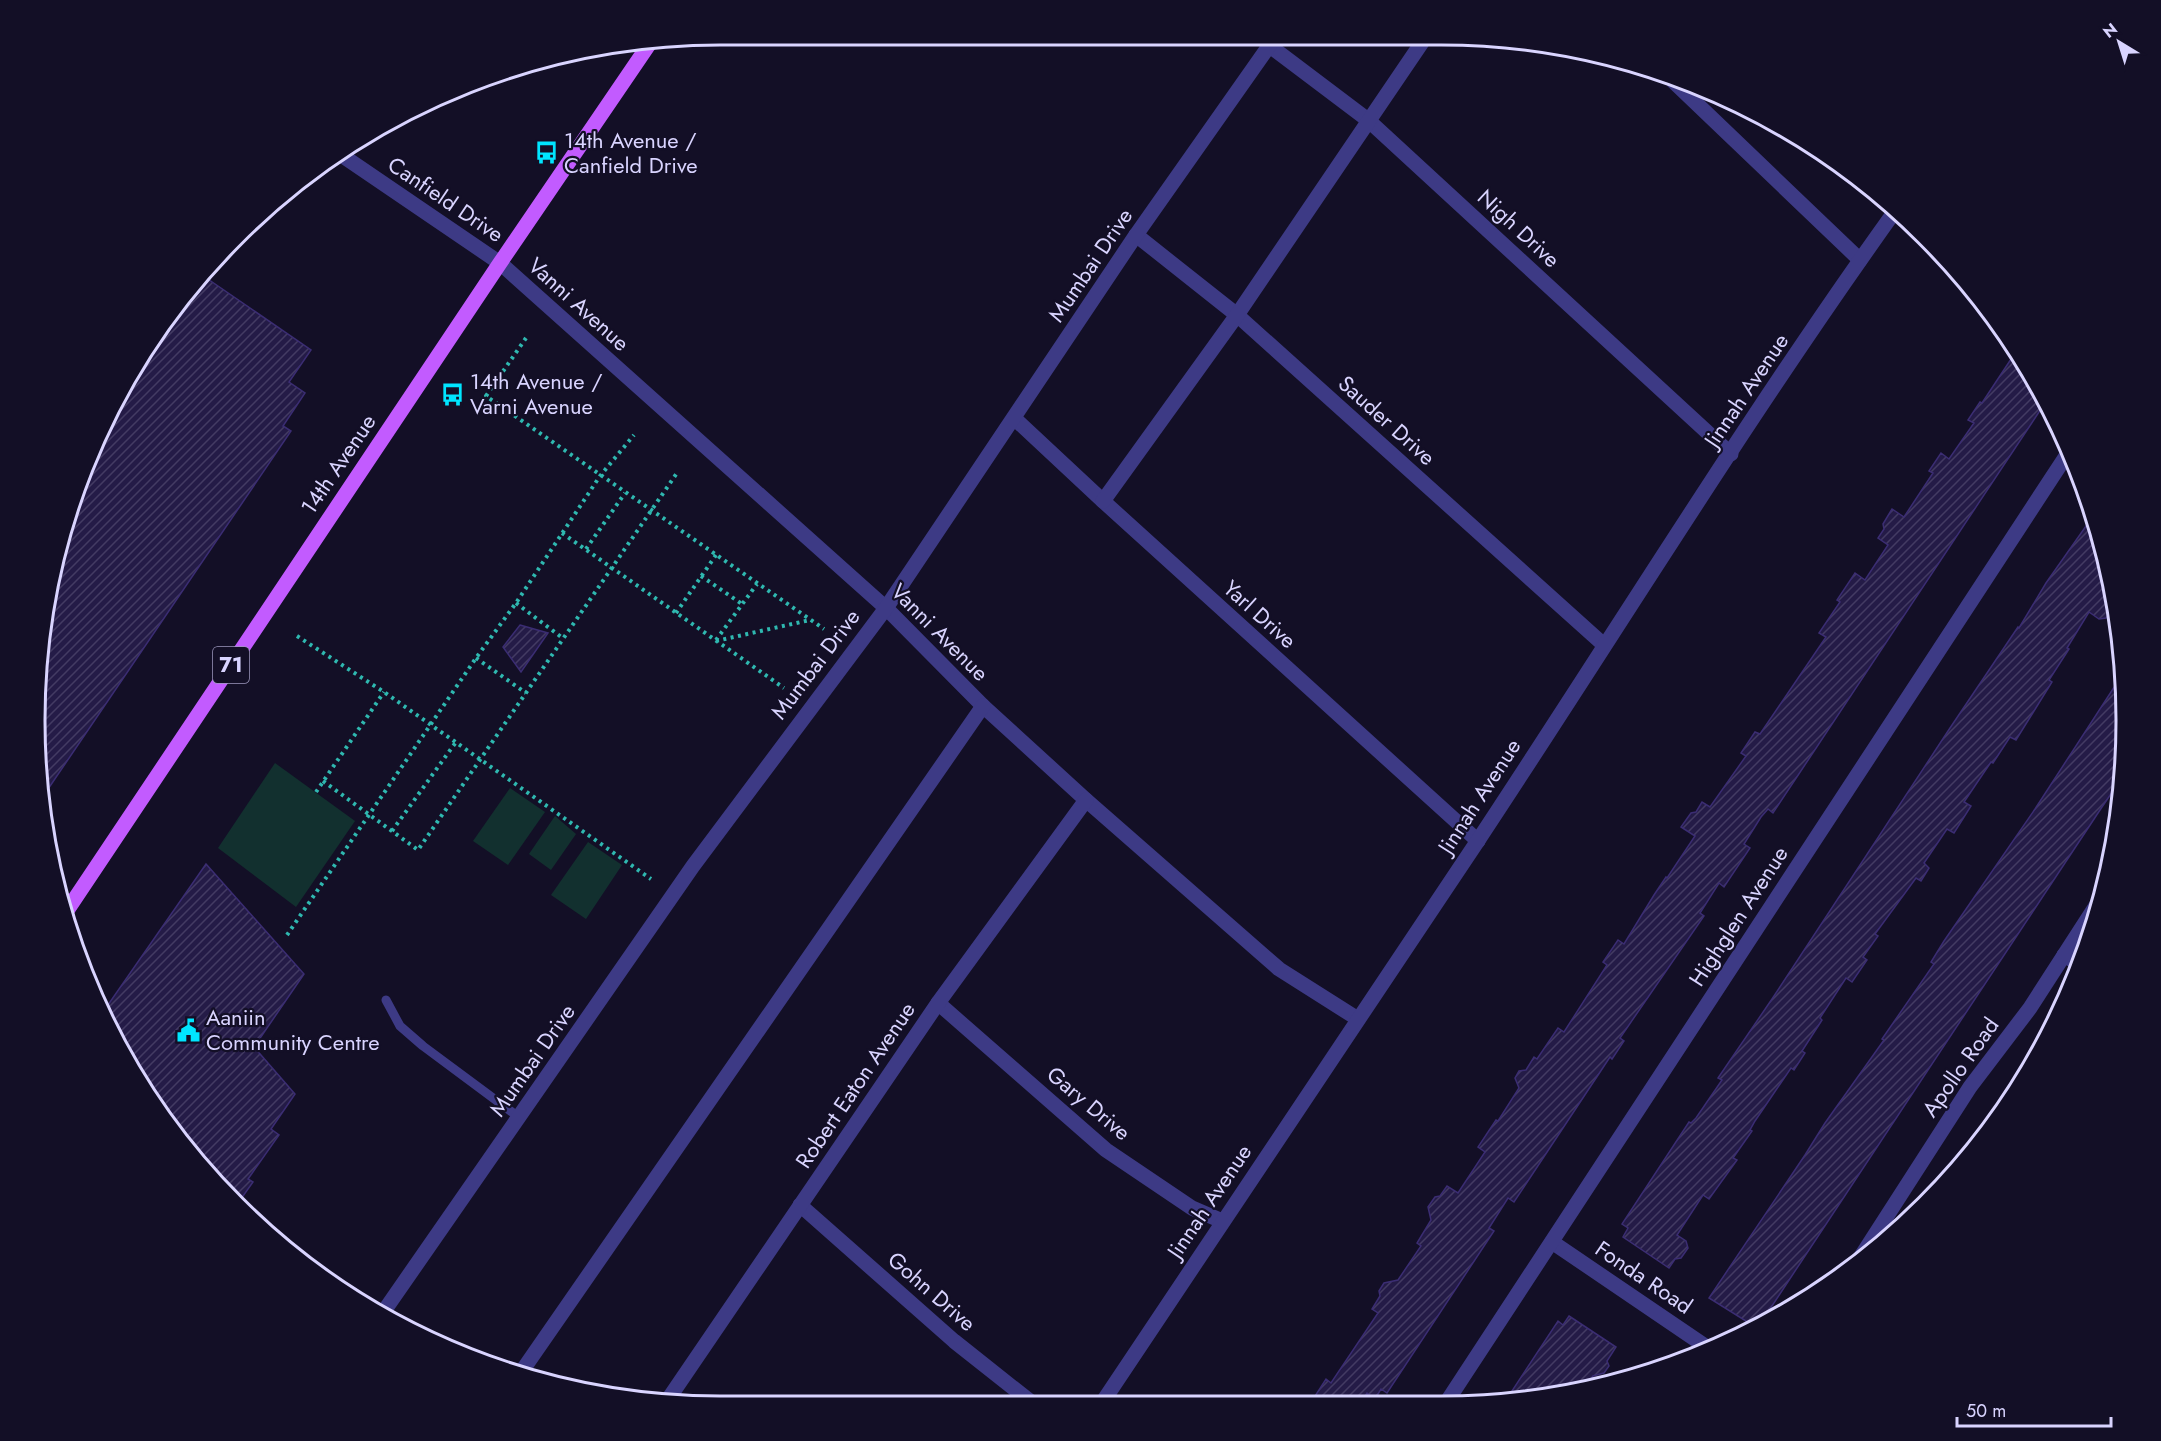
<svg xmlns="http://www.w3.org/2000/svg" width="2161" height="1441" font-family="Jost,sans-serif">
  <defs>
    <pattern id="building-hatch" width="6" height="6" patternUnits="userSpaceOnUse" patternTransform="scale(1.5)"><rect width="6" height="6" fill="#241b47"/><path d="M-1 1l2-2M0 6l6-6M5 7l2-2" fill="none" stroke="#433b63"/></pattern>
  </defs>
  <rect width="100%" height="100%" fill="#130f26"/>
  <g fill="#12302f">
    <path d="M275,763l80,58 -59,86 -78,-59z"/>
    <path d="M510,788l35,24 -37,53 -35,-24z"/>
    <path d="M555,816l21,18 -25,36 -22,-16z"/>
    <path d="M588,842l34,23 -36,54 -35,-24z"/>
  </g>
  <g fill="url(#building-hatch)" stroke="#3b2d73" stroke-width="1.5">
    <path d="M202,275l109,75 -22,32 16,11 -22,33 8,5 -247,364 -8,-120 22,-132 29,-85 89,-155z"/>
    <path d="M2017,350l28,53 -272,410 -5,-4 -7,8 -17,27 6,4 -26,39 -5,-4 -19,30 4,3 -84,122 4,3 -12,18 -2,-2 -96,145 -6,-4 -19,30 5,3 -107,162 -6,-4 -6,10 -8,-6 -9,14h-50l18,-28 5,4 47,-70 -6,-4 8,-13 -1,-5 5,-8 14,-3 23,-34 -4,-3 14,-23 -3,-13 7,-10 5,-1 7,-10 11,7 27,-41 -7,-5 18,-27 2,1 21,-33 -4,-10 4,-7 7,-1 8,-13 3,2 21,-31 6,4 43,-67 -4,-3 15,-22 6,4 30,-49 12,-18 1,1 28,-42 -14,-9 10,-14 5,-1 6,-10 8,5 36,-51 -5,-3 14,-21 5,2 66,-97 -7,-4 21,-31 -3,-2 18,-27 10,7 23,-35 -10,-7 6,-9 -1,-5 9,-15 12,8 29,-44 -4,-2 12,-18 8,6 25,-36 -6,-3 12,-18 2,1z"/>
    <path d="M2086,526l12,9 15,51 1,21 -8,11 -7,1 -10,-7 -22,36 2,1 -20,31 3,2 -36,58 -6,-3 -17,26 -2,-1 -27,40 7,4 -17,27 -7,-4 -23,34 5,5 -8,13 -5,-3 -41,56 3,2 -15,21 4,3 -15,22 -6,-4 -26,40 2,2 -20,31 3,2 -11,17 -3,-2 -36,53 -5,9 2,1 -19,27 4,2 -28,39 -6,-4 -26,40 9,6 2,7 -7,10 -6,1 -6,9 -46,-31 5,-9 -6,-4 67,-102 2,1 5,-5 26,-38 -4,-2 54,-79 178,-271 68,-101 1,1 27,-45z"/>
    <path d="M520,625l28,8 -27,39 -18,-25z"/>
    <path d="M2122,675l4,45 -6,71 -5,-3 -13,19 -342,517 -2,1 -7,-5 -2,3 -40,-25 96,-143 20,-32 59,-83 -2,-1 52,-75 -3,-2 13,-21 91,-132z"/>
    <path d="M206,864l98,110 -50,73 41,47 -24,35 8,6 -31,44 5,3 -17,24 -110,-143 -23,-51z"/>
    <path d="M1569,1316l47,31 -9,14 2,5 -5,7 -11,3 -10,15 -8,2 -69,7 52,-79 5,4z"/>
  </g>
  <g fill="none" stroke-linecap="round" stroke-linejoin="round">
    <g stroke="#2fb8b0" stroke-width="4" stroke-dasharray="3 4.5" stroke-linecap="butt">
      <path d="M526,338l-40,58 338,233"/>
      <path d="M562,533l222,155"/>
      <path d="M586,549l39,-56"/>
      <path d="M701,576l41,28"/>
      <path d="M516,603l48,36"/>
      <path d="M676,613l40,-58"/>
      <path d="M297,636l87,56 267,187"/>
      <path d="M716,640l41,-56"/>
      <path d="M716,641l94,-21"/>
      <path d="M476,658l50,35"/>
      <path d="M323,781l95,69 259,-377"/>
      <path d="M316,792l68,-100"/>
      <path d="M392,831l64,-89"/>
      <path d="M287,935l189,-277 40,-55 84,-127 34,-41"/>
    </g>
    <path stroke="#3d3a85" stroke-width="9" d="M386,1000l14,26 23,20 97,72"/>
    <g stroke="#3d3a85" stroke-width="15">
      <path d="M1270,46l98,74 363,334"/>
      <path d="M1673,81l187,179"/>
      <path d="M337,152l163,111 386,345 97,98 103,94 193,169 79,50"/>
      <path d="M1136,235l101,80 367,330"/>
      <path d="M1014,418l89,83 375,340"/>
      <path d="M1103,501l134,-186 190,-280"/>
      <path d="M2064,955l16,10"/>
      <path d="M938,1003l168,147 86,58 30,13"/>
      <path d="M800,1205l154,136 82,65"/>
      <path d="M1552,1242l159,108"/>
      <path d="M1858,1261l112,-174 60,-79 69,-107"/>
      <path d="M382,1314l311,-448 193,-258 250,-373 140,-199"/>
      <path d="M522,1371l461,-665"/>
      <path d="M667,1401l271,-398 148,-203"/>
      <path d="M1100,1406c124,-188 252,-375 377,-564 139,-210 271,-426 418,-631"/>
    </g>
    <path stroke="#3d3a85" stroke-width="15" d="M1444,1406l626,-956"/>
    <path stroke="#c25bff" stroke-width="15" d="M64,915l436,-652 152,-223"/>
  </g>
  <defs>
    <symbol id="bus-bare" viewBox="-9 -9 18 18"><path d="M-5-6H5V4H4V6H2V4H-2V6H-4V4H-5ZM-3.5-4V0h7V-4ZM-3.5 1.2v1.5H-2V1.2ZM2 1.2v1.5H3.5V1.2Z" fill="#00e5ff" stroke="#130f26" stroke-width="2.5" paint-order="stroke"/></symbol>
    <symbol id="civic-bare" viewBox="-9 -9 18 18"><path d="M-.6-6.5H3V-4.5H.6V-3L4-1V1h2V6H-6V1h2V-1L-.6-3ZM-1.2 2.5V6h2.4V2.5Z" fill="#00e5ff" stroke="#130f26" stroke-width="2.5" paint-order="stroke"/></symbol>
  </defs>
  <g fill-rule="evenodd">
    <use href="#bus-bare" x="530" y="136" width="33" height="33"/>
    <use href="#bus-bare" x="436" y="378" width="33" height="33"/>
    <use href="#civic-bare" x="172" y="1014" width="33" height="33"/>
  </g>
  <g text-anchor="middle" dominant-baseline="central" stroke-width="4.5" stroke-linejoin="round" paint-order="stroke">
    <rect fill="#130f26" stroke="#9e99be" stroke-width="1.5" x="213" y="647" width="36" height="36" rx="4.5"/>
    <g font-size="21" font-weight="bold" fill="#d9d4ff">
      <text x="231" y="665">71</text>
    </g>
    <g font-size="22" fill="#d9d4ff" stroke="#130f26" text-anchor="start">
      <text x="564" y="140">14th Avenue /<tspan x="564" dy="25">Canfield Drive</tspan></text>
      <text x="470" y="381">14th Avenue /<tspan x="470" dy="25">Varni Avenue</tspan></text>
      <text x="206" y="1017">Aaniin<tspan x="206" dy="25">Community Centre</tspan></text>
    </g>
    <g font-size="22" fill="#d9d4ff" stroke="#130f26">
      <text transform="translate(446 199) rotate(34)">Canfield Drive</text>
      <text transform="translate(1519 228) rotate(43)">Nigh Drive</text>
      <text transform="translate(1090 265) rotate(-56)">Mumbai Drive</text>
      <text transform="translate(579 304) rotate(42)">Vanni Avenue</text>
      <text transform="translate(1746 390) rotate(-56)">Jinnah Avenue</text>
      <text transform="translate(1387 420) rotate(42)">Sauder Drive</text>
      <text transform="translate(338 464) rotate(-56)">14th Avenue</text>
      <text transform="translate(1260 614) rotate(42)">Yarl Drive</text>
      <text transform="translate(940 632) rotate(45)">Vanni Avenue</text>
      <text transform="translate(815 664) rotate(-53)">Mumbai Drive</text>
      <text transform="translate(1479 796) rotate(-57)">Jinnah Avenue</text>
      <text transform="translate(1738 916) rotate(-57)">Highglen Avenue</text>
      <text transform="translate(532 1060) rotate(-55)">Mumbai Drive</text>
      <text transform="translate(1960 1067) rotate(-55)">Apollo Road</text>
      <text transform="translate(855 1085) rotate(-56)">Robert Eaton Avenue</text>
      <text transform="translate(1089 1103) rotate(40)">Gary Drive</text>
      <text transform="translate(1209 1201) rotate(-56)">Jinnah Avenue</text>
      <text transform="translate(1644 1277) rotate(34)">Fonda Road</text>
      <text transform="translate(932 1291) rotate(41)">Gohn Drive</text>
    </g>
  </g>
  <path d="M0 0H2161V1441H0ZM720 45H1441A675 675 0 0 1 2116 720V721A675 675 0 0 1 1441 1396H720A675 675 0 0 1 45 721V720A675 675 0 0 1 720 45Z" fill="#130f26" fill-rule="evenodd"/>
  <path fill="none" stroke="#d9d4ff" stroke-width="3" d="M720 45H1441A675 675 0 0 1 2116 720V721A675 675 0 0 1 1441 1396H720A675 675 0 0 1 45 721V720A675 675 0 0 1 720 45Z"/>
  <g transform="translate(2119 42) rotate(322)" stroke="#130f26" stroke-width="4.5" paint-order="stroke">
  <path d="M0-4.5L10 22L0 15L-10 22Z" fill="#d9d4ff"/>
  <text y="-9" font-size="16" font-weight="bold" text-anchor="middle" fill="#d9d4ff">N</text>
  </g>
  <path d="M1957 1417v9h154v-9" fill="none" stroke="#d9d4ff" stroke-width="3"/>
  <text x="1966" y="1417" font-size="18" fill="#d9d4ff" stroke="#130f26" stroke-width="4.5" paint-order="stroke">50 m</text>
</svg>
